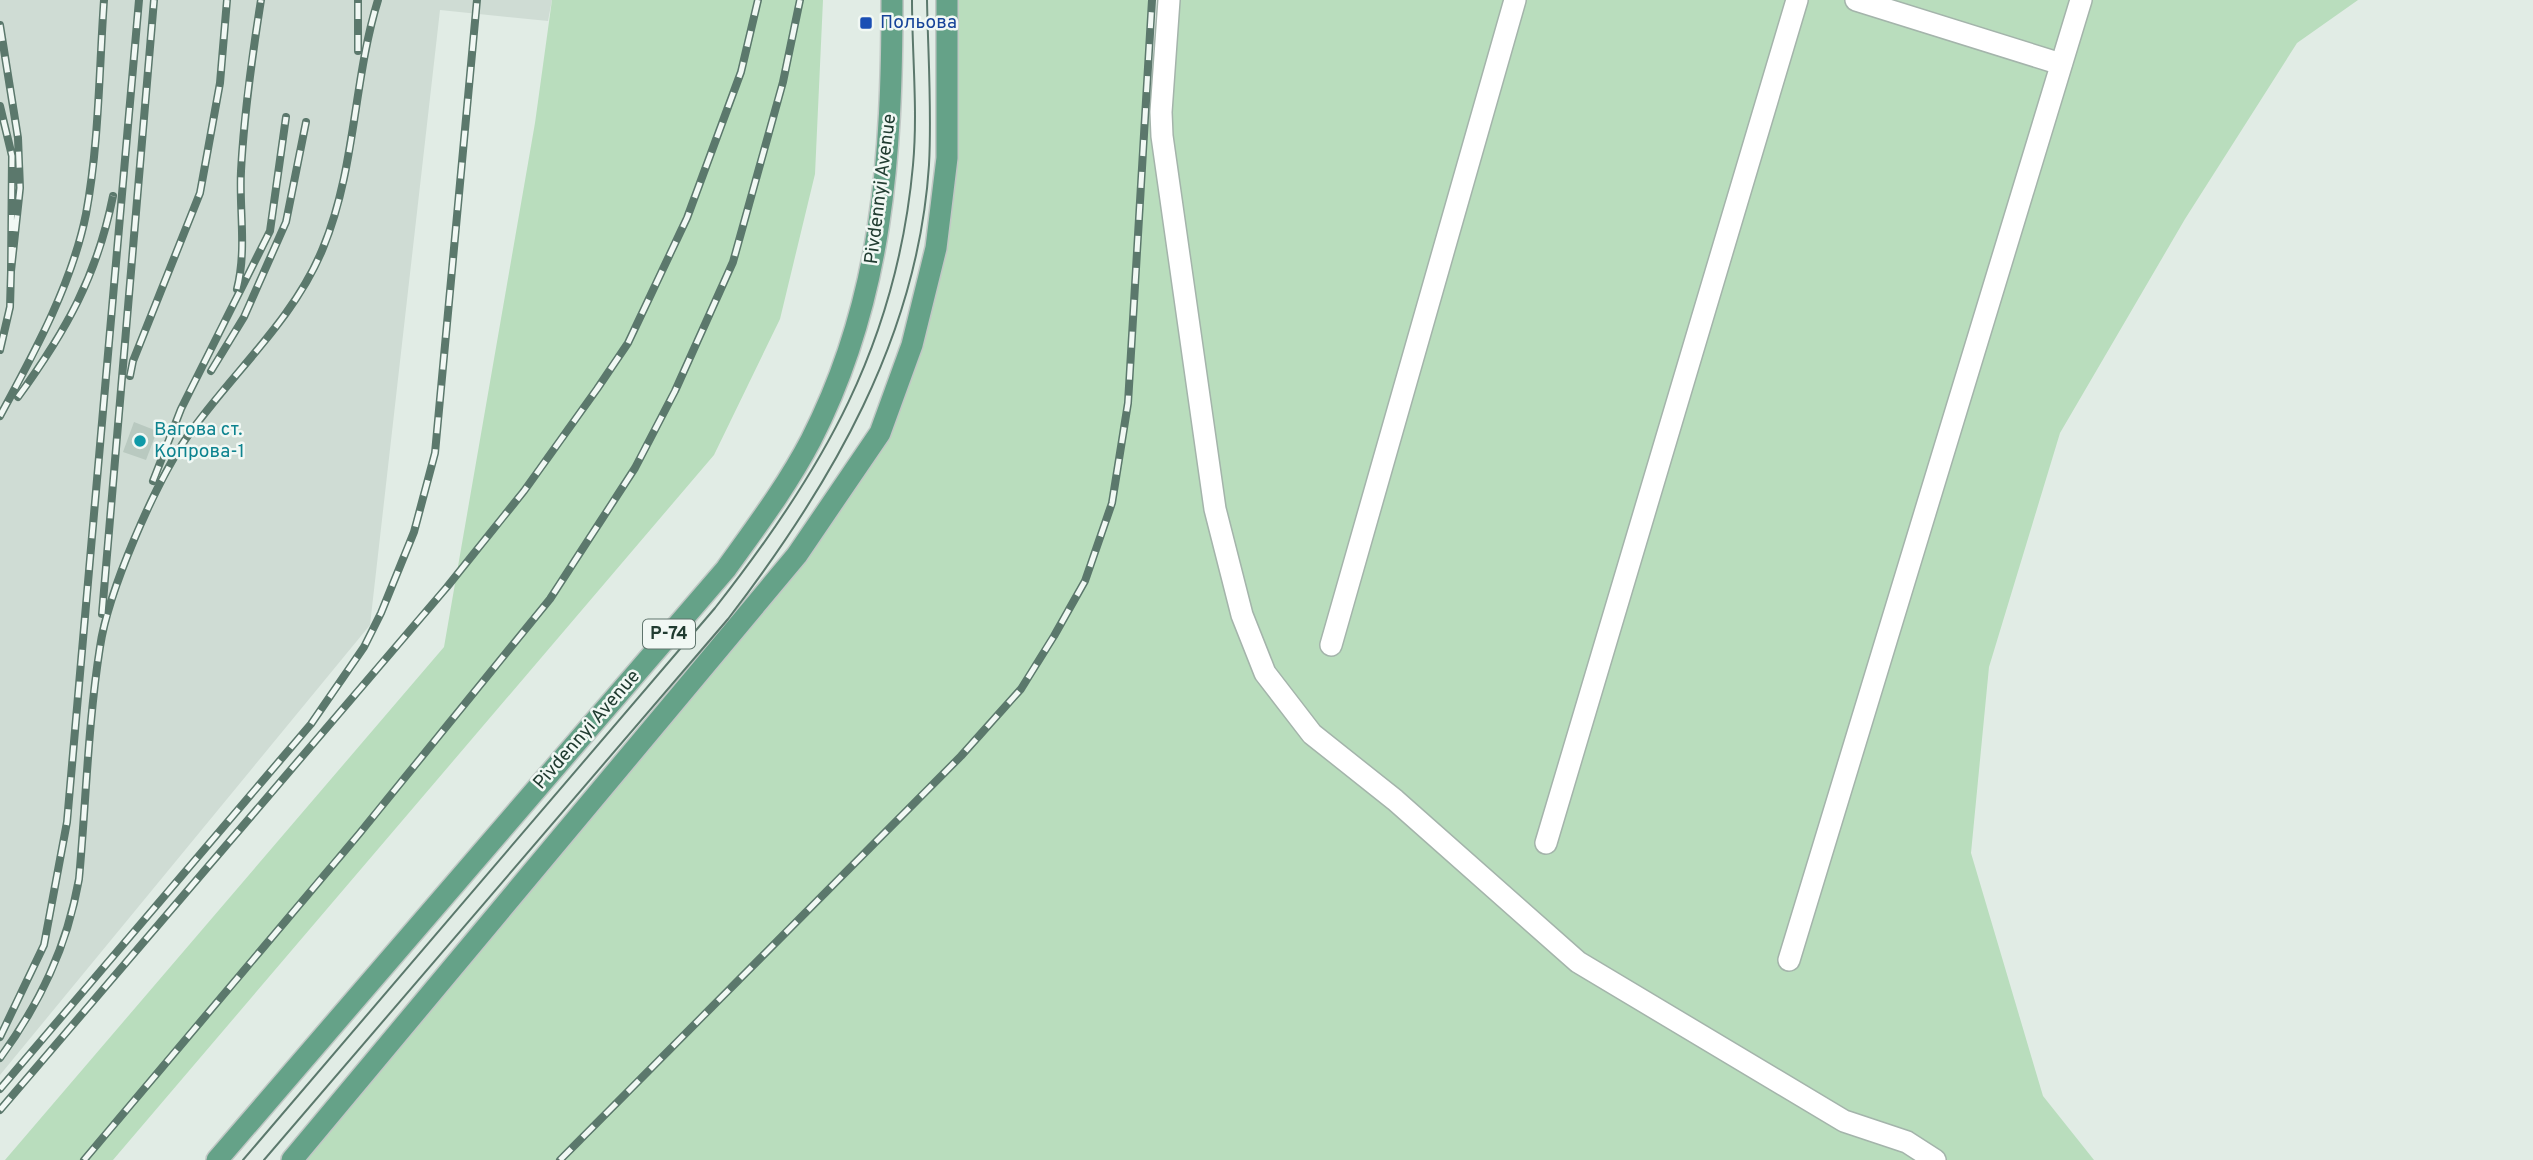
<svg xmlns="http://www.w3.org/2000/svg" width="2533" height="1160" font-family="Overpass,sans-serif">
  <rect width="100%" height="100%" fill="#e1ece5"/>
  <path fill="#cfdcd4" d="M0,0h552l-4,21 -108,-11 -70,615 -370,450z"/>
  <g fill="#b9ddbd">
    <path d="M552,0h271l-8,174 -35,145 -66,136 -601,705h-108l439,-513 91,-524z"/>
    <path d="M947,0h205l-6,111 14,1 9,-112h1189l-61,43 -112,176 -125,214 -71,234 -18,186 72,243 51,64h-1802l505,-605 83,-122 56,-185z"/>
  </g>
  <path fill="#b9c9c0" d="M134,422l23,9 -11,29 -23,-8z"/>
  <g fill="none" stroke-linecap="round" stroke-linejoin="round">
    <defs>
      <g id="minor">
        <path d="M1169,0l-8,112 1,24 53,373 27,106 23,58 47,61 83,66 183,162 266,159 63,21 28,18"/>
        <path d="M1856,0l205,64"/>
        <path d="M1331,645l184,-645"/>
        <path d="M1546,843l251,-843"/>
        <path d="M1789,960l292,-960"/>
      </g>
      <g id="major">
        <path d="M217,1160l509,-591c30,-42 61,-83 85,-129 72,-141 81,-285 81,-440"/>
        <path d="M292,1160l505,-605 83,-122 32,-88 24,-97 11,-90v-158"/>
      </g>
    </defs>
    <use href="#minor" stroke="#a4b4ab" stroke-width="24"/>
    <use href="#major" stroke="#c1c8c5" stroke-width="24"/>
    <use href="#minor" stroke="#fff" stroke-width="21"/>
    <use href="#major" stroke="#65a288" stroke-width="21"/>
    <g stroke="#5b786c" stroke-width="2">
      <path d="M243,1160l472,-552c108,-137 182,-265 198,-443 5,-54 -1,-111 -1,-165"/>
      <path d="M264,1160l464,-541c103,-134 190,-282 201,-454 3,-55 -1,-111 -2,-165"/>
    </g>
    <defs>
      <g id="rail">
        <path d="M0,25l18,113 2,50 -9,83 1,-115 -12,-50"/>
        <path d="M358,51v-51"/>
        <path d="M237,289c10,-40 2,-79 4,-118 3,-58 11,-114 20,-171"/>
        <path d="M0,350l10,-43 1,-36"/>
        <path d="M211,371l33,-54 42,-95 20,-100"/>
        <path d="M130,376l3,-15 67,-168 20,-110 7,-83"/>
        <path d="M18,397c48,-66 79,-121 95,-201"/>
        <path d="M0,416c34,-63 72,-132 86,-202 13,-70 13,-143 18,-214"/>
        <path d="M153,481l28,-72 89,-178 16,-114"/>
        <path d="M102,614l52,-614"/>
        <path d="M0,1037l44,-92 23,-123 72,-822"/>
        <path d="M0,1058c40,-55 67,-111 79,-179 7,-77 9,-156 21,-232 8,-56 55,-163 87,-210 44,-63 107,-117 136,-189 33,-80 30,-167 55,-248"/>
        <path d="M0,1089l311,-365 53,-77 17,-34 33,-81 21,-79 42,-453"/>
        <path d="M0,1110l447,-523 77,-96 73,-102 31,-46 59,-125 54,-146 17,-72"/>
        <path d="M84,1160l275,-326 191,-235 85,-131 40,-77 58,-129 50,-180 17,-82"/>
        <path d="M560,1160l401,-404 60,-67 33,-53 31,-55 27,-78 16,-100 24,-403"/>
      </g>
    </defs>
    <use href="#rail" stroke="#5b786c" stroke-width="8"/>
    <use href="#rail" stroke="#f1f8f4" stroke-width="5" stroke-dasharray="16" stroke-linecap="butt"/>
  </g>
  <rect fill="#1a4fb4" stroke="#f1f8f4" stroke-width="2.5" x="859" y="16" width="14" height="14" rx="3.5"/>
  <circle fill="#0f9aa8" stroke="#f1f8f4" stroke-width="2.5" cx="140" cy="441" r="7"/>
  <g text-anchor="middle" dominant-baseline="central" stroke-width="5" stroke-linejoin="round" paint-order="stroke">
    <rect fill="#f1f8f4" stroke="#5f746c" stroke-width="2" x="643" y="619.5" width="52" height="29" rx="5"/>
    <g font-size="18" font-weight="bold" fill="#213c31">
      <text x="669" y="634">Р-74</text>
    </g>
    <g font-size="19" fill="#164399" stroke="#f1f8f4" text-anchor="start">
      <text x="880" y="23">Польова</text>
    </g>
    <g font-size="19" fill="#213c31" stroke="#f1f8f4">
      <text transform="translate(881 189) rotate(-83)">Pivdennyi Avenue</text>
      <text transform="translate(587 730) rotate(-49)">Pivdennyi Avenue</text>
    </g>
    <g font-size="19" fill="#0d838f" stroke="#f1f8f4" text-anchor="start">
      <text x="154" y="430">Вагова ст.<tspan x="154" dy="22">Копрова-1</tspan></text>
    </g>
  </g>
</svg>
